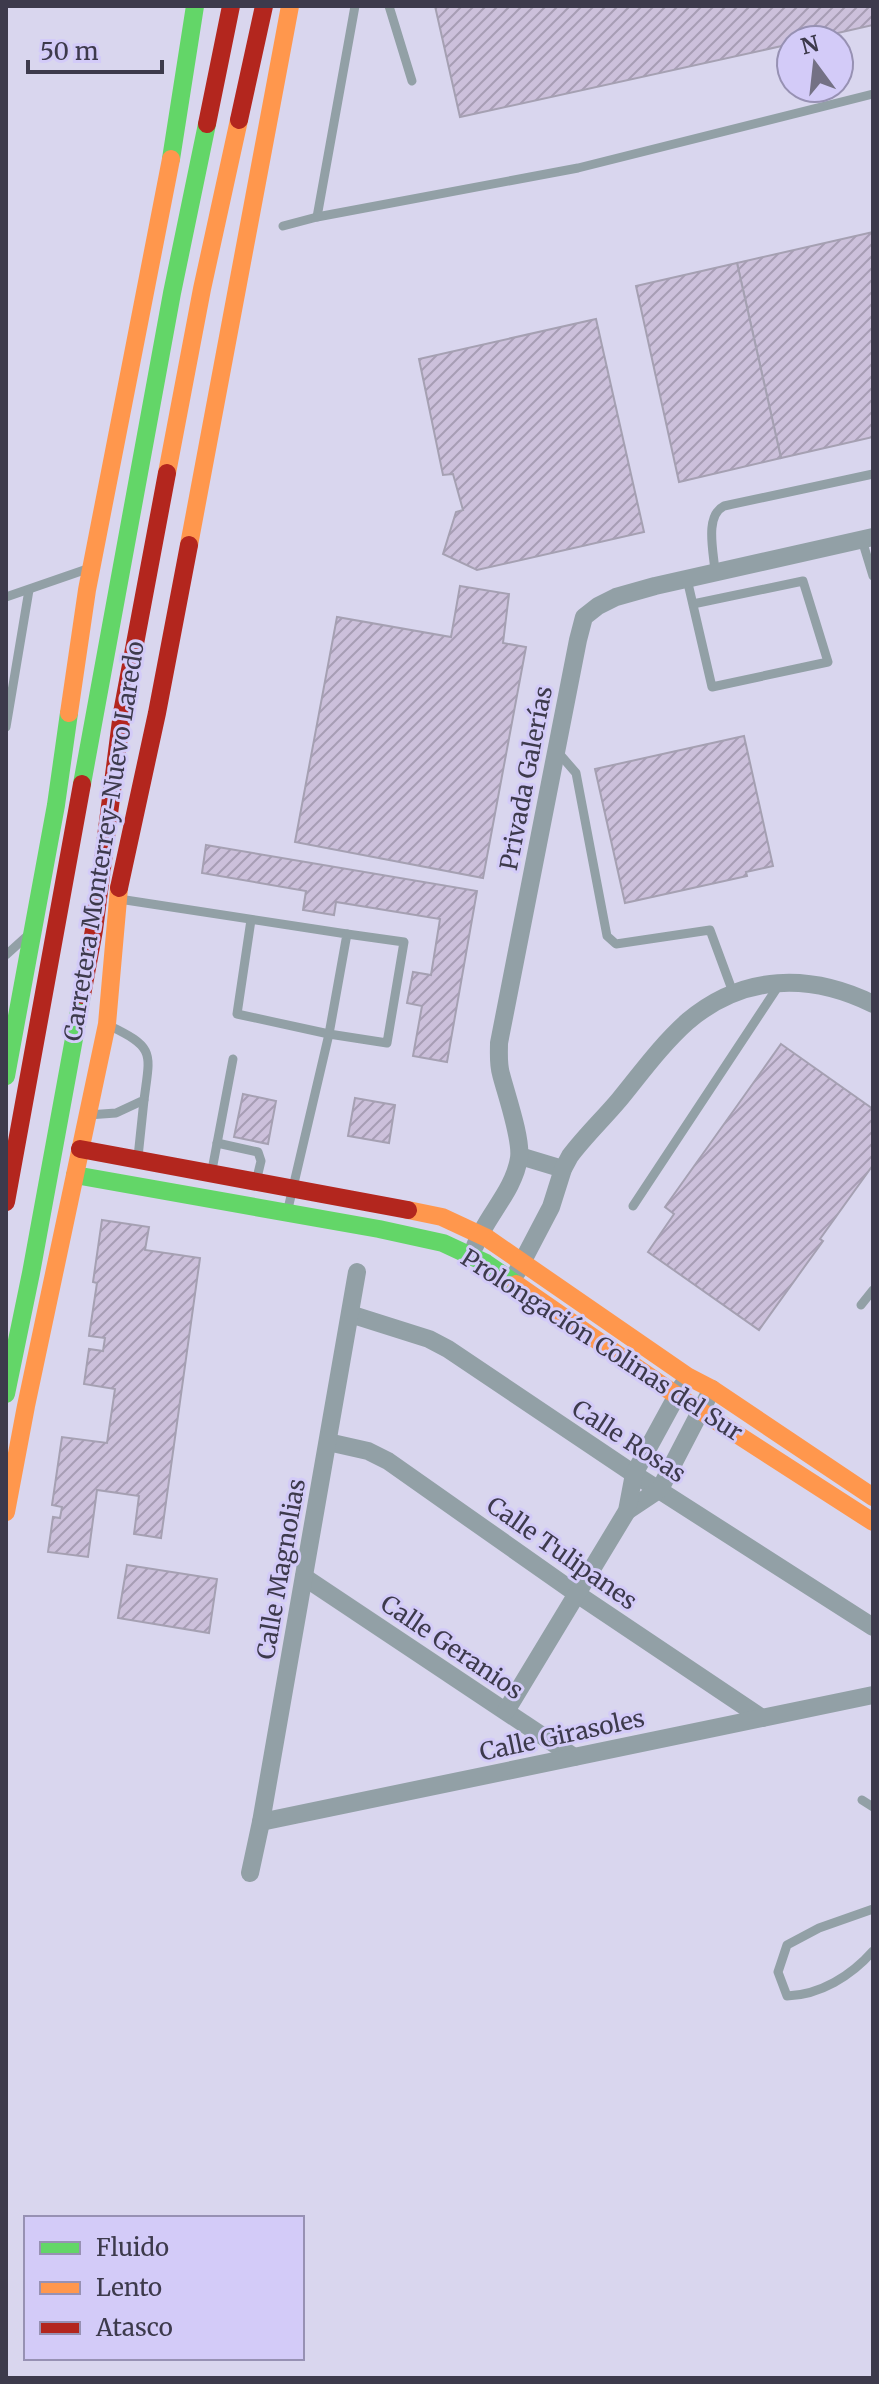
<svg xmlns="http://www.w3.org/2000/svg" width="879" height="2384" font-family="Merriweather,serif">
  <defs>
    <pattern id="building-hatch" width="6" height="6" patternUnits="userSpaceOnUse" patternTransform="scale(2)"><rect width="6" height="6" fill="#ccc0db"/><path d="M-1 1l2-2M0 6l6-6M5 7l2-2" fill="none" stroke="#a79db4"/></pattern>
  </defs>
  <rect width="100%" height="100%" fill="#d9d6ee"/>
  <g fill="url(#building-hatch)" stroke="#a5a0b2" stroke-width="2">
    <path d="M435,6h438v19l-66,15h-16v4l-331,73z"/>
    <path d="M873,232v205l-92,21 -44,-195z"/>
    <path d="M737,263l44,195 -102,24 -43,-196z"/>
    <path d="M596,319l48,213 -167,38 -34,-16 13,-42 7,-2 -10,-36 -10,1 -24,-116z"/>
    <path d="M460,586l49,8 -6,49 23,4 -43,231 -188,-36 42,-225 114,20z"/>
    <path d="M744,736l29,130 -27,6 1,4 -122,27 -30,-134z"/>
    <path d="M206,845l271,46 -30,171 -34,-6 9,-50 -15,-3 6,-31 18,3 9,-56 -104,-17 -2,13 -31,-5 3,-19 -104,-18z"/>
    <path d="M781,1044l92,65v56l-53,74 3,2 -64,89 -111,-78 26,-38 -9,-7z"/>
    <path d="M243,1094l33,7 -8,43 -34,-7z"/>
    <path d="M355,1098l40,7 -6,38 -41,-7z"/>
    <path d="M102,1220l47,7 -4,23 55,8 -39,280 -27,-4 5,-38 -42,-6 -9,67 -40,-5 5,-35 7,1 2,-11 -10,-2 10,-68 45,6 8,-54 -31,-5 5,-35 14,2 2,-13 -16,-2 8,-53 -4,-1z"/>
    <path d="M127,1565l90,14 -8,54 -91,-15z"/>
  </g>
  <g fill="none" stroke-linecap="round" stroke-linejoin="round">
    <g stroke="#92a0a6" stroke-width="9">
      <path d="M389,6l23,75"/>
      <path d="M317,217l38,-211"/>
      <path d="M283,226l34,-9 261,-49 295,-74"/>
      <path d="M862,540l11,36"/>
      <path d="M715,572c-1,-19 -11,-56 9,-66l149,-32"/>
      <path d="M687,579l25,108 116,-25 -25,-81 -110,23"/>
      <path d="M6,597l84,-29"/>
      <path d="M6,727l23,-137"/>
      <path d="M556,750l20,23 31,163 9,8 94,-14 24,65"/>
      <path d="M119,899l228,35 -18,100 -42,179"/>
      <path d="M251,920l-14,94 92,20 58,9 17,-101 -57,-8"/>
      <path d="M6,955l21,-19"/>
      <path d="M88,1115l28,-2 28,-13c6,-47 12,-52 -34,-74"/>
      <path d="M217,1143l41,9 3,9 -5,21"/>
      <path d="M138,1157l6,-57"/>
      <path d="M212,1170l21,-111"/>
      <path d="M633,1206l146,-221"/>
      <path d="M861,1305l12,-15"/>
      <path d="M862,1800l11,7"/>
      <path d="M873,1909l-54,19 -32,17 -9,27 9,24c33,-1 64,-20 86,-45"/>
    </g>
    <g stroke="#92a0a6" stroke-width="18">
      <path d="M520,1156l43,13"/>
      <path d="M475,1246c11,-30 39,-55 44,-88 3,-19 -13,-64 -18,-84 -3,-10 -2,-21 -2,-31l79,-403 6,-23 14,-11 18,-9 39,-11 218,-49"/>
      <path d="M517,1272l34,-65 12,-38 7,-13c15,-20 33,-37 49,-56 22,-27 43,-56 69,-79 56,-47 122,-48 185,-17"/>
      <path d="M350,1314l79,25 19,10 186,125 239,153"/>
      <path d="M328,1442l40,9 20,10 189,133 185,124"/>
      <path d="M627,1511l33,-22 52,-100"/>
      <path d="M304,1577l270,180"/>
      <path d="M506,1711l121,-200 7,-37 48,-88"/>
      <path d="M261,1822l612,-127"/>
      <path d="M250,1873l11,-51 96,-550"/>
    </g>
    <g stroke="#63d668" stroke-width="18">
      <path d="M171,159l24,-153"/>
      <path d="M82,784l90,-491 35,-169"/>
      <path d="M6,1076l50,-271 13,-92"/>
      <path d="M75,1175l304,54 64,14 43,20 30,21"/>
      <path d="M6,1394l25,-121 51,-278"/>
    </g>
    <g stroke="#ff974d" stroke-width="18">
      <path d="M167,473l35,-184 37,-169"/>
      <path d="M189,545l101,-539"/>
      <path d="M69,713l18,-123 84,-431"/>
      <path d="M408,1210l34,7 45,21 200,138 25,13 161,108"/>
      <path d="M516,1284l160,111 197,127"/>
      <path d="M6,1512l20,-106 81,-382 12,-136"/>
    </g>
    <g stroke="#b3261e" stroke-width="18">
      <path d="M239,120l25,-114"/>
      <path d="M207,124l24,-118"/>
      <path d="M119,888l38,-175 32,-168"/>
      <path d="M82,995l12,-65 28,-217 45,-240"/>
      <path d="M80,1149l328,61"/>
      <path d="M6,1202l76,-418"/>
    </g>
  </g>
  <g text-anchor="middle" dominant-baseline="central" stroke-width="6" stroke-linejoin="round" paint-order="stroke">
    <g font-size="24" fill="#3d3a4c" stroke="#d3cbf8">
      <text transform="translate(526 778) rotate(-79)">Privada Galerías</text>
      <text transform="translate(104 841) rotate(-81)">Carretera Monterrey-Nuevo Laredo</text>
      <text transform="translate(602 1345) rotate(33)">Prolongación Colinas del Sur</text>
      <text transform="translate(629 1441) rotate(33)">Calle Rosas</text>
      <text transform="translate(562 1553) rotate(35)">Calle Tulipanes</text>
      <text transform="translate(281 1569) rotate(-80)">Calle Magnolias</text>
      <text transform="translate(452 1647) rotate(34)">Calle Geranios</text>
      <text transform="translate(562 1735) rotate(-12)">Calle Girasoles</text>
    </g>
  </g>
  <rect width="879" height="2384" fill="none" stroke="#3d3a4c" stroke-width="16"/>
  <rect x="24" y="2216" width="280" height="144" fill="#d3cbf8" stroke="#9791b3" stroke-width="2"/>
  <rect x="40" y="2242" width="40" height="12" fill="#63d668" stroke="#9791b3" stroke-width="2"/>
  <text x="96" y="2256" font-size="24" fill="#3d3a4c">Fluido</text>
  <rect x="40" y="2282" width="40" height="12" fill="#ff974d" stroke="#9791b3" stroke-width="2"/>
  <text x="96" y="2296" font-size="24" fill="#3d3a4c">Lento</text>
  <rect x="40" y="2322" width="40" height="12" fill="#b3261e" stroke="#9791b3" stroke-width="2"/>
  <text x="96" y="2336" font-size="24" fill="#3d3a4c">Atasco</text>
  <g transform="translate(815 64) rotate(345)"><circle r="38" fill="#d3cbf8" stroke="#9791b3" stroke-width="2"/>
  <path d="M0-6L14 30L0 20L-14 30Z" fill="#747185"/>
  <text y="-12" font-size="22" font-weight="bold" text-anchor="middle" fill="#3d3a4c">N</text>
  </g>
  <path d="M28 60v12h134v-12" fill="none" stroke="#3d3a4c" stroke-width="4"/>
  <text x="40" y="60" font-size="24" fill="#3d3a4c" stroke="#d3cbf8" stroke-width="6" paint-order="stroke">50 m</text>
</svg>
